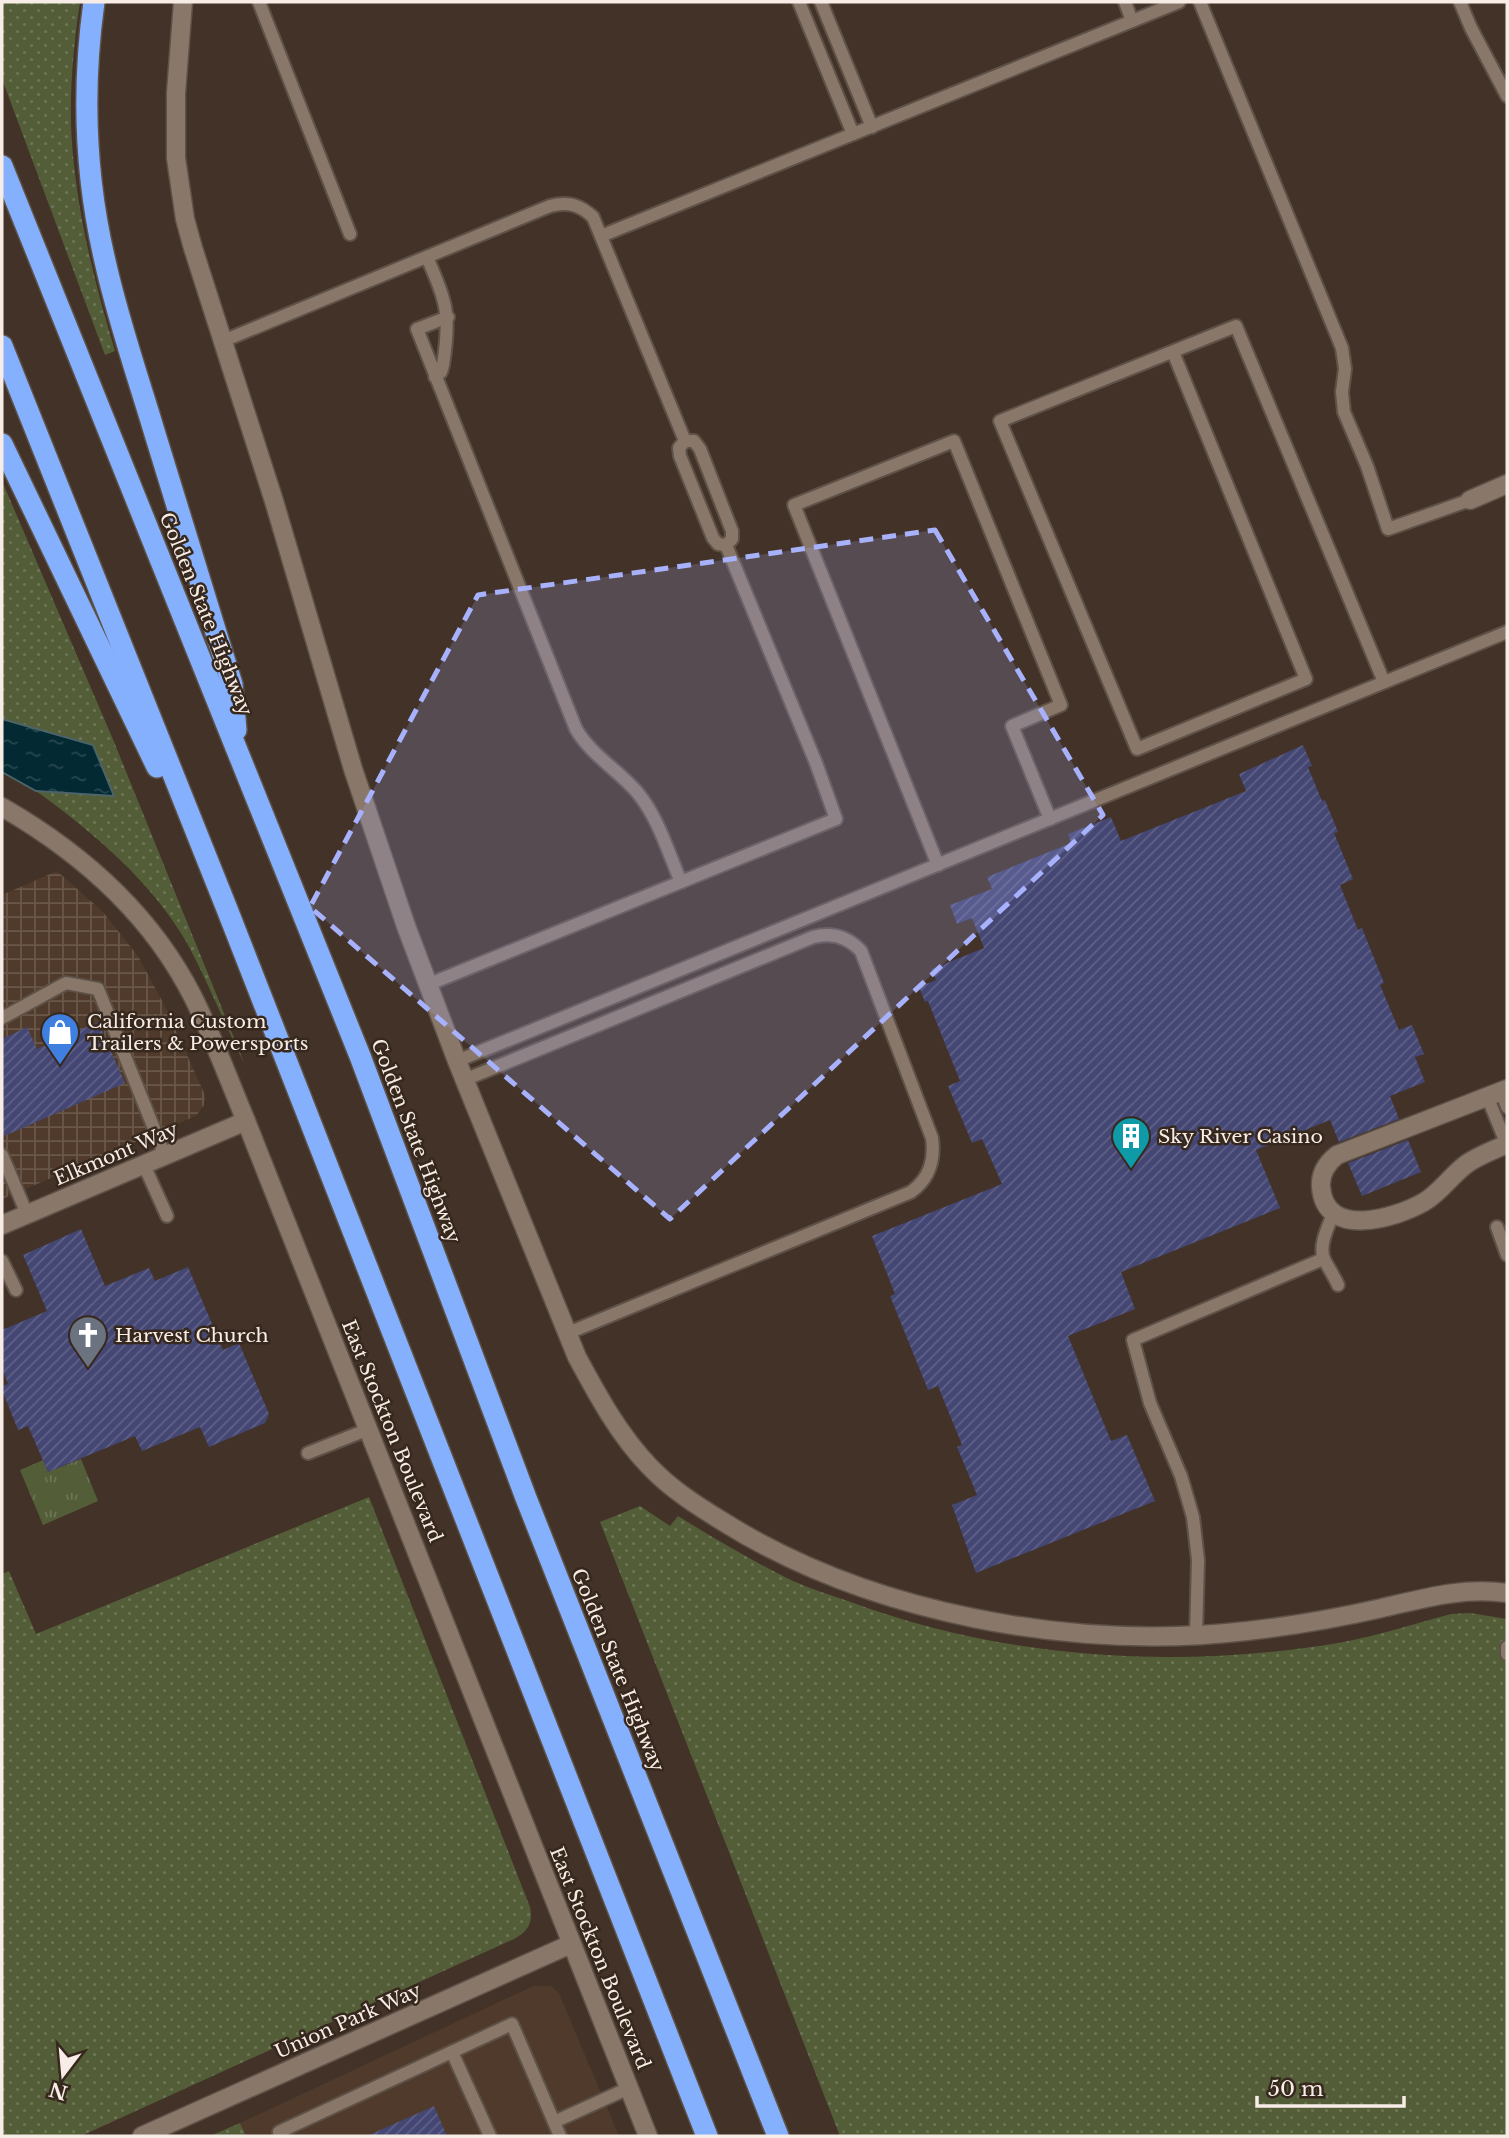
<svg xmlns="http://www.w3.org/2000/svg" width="1509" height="2138" font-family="'Libre Baskerville',serif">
  <defs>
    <pattern id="industrial-grid" width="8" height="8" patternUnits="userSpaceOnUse" patternTransform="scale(1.75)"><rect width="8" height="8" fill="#4f3a2b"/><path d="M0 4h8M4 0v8" fill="none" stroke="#69574a"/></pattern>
    <pattern id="grass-dots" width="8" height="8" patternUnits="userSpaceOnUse" patternTransform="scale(1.75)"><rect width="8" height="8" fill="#535e38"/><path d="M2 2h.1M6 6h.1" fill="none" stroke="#6c7555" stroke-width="1.8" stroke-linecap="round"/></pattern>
    <pattern id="park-tufts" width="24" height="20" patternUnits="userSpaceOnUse" patternTransform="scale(1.75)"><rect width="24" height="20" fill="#535e38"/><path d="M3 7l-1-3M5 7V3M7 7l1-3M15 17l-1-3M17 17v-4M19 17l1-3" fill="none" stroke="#6c7555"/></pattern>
    <pattern id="water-ripples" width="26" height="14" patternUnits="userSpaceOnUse" patternTransform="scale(1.75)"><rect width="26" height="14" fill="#032933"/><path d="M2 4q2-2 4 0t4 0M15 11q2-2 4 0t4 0" fill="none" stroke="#284851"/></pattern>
    <pattern id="building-hatch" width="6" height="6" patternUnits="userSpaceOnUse" patternTransform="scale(1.75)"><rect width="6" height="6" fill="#444673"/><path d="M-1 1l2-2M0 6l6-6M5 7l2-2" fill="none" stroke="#606187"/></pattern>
  </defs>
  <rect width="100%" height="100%" fill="#423227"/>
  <path fill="#4f3a2b" d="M533,1986h18l8,7 60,143h-373l-6,-13z"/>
  <path fill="url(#industrial-grid)" d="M57,871l45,40 36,45 29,54 38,85 -1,10 -8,11 -194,83v-304z"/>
  <g fill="url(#grass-dots)">
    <path d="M2,2h78c-6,40 -10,82 -9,123 3,76 22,153 44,226l-10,4 -103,-276z"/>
    <path d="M2,481l110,256 133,328c-20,-40 -37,-83 -58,-122 -35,-61 -94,-111 -151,-152l77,5 -20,-51 -91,-26z"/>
    <path d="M369,1497l161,410c3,15 -1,23 -14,31l-435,198h-79v-562l7,-3 27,63z"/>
    <path d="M640,1506l30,20 8,-10c37,23 76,46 115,65 18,8 37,14 55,20 155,58 327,69 490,42 38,-7 76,-19 113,-29l19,-1 37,6v517h-667l-240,-614z"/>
    <path d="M240,2123l6,13h-36z"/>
  </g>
  <path fill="url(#park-tufts)" d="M81,1459l17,42 -55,24 -23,-55 23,-10 5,12z"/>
  <path fill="url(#water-ripples)" stroke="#4c6469" stroke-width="2" d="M2,719l91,26 21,51 -78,-5 -34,-19z"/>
  <g fill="url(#building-hatch)">
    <path d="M1303,745l9,21 -4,1 14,34 3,-1 13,32 -4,1 19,46 -13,6 18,45 4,-2 22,55 -4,2 19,45 13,-5 12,29 -9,3 10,25 -35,14 9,23 -60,23 -9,-22 -74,30 24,58 -159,64 14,37 -67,27 43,105 16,-6 28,66 -179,72 -24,-68 25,-10 -20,-48 5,-2 -24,-59 -10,4 -38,-94 5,-2 -23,-58 130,-52 -20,-45 -10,4 -24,-57 12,-5 -32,-80 -3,1 -6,-15 17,-7 -4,-11 52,-21 -12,-30 -15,6 -7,-19 42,-16 -5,-12 84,-34 -3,-9 43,-17 10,24 125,-50 -7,-17z"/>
    <path d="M98,1022l27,61 -123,54v-98l25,-12 10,22z"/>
    <path d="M1408,1140l13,32 -59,24 -14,-33z"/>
    <path d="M81,1229l24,57 44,-18 6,13 33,-14 35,83 16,-7 30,71 -4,9 -56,24 -9,-20 -58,24 -7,-15 -87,36 -20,-46 -10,4 -16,-40v-4l6,-2 -6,-16v-38l45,-19 -24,-56z"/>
    <path d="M434,2106l13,30h-80z"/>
  </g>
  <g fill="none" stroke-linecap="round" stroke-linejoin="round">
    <defs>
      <g id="lane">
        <path d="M259,2l91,232"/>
        <path d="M799,2l54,132"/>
        <path d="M821,2l51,125"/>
        <path d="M1125,2l7,19"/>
        <path d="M1200,2l142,346 3,21 -3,23 2,20 23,54 21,63 82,-29"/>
        <path d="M1460,2l11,26 36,68"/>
        <path d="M601,236l578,-234"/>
        <path d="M427,257c20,47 24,57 16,108l-2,7 -6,5"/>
        <path d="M448,317l-31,12 159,400c15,26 42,41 61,63 21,25 31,60 44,90"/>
        <path d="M223,341l327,-135c18,-5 30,-1 43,11l92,224"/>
        <path d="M1173,352l133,327 -169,70 -137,-328 236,-95 148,356"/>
        <path d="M685,441h9l6,8 32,82v8l-6,6"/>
        <path d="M685,441l-6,7 1,8 33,82 5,6 8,1"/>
        <path d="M938,865l-144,-360 160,-64 107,264 -49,21 38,93"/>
        <path d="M427,985l409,-166 -20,-56 -90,-218"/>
        <path d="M2,1018l64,-35 32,6 67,167"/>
        <path d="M457,1061l1050,-429"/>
        <path d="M464,1080l349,-143c19,-5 35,0 48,14l71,187c3,22 -2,40 -21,54l-343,141"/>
        <path d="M1501,1091l6,16"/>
        <path d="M1487,1096l20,49"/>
        <path d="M2,1155l25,59"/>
        <path d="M144,1165l23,51"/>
        <path d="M1334,1212c-5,13 -17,35 -9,49 4,8 9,15 13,24"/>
        <path d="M1497,1227l10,28"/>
        <path d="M2,1261l14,29"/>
        <path d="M308,1453l61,-24"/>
        <path d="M1196,1636l2,-76 -5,-43 -12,-41 -31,-73 -17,-63 190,-81"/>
        <path d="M1507,1647v7"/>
        <path d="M452,2052l38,84"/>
        <path d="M554,2122l75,-34"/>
        <path d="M281,2136l-2,-4 233,-108 48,112"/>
      </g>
      <g id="street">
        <path d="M183,2l-7,91v65l9,61 8,29 81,253 79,268 53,157 51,135 120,296c21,39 42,78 73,110 21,22 46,38 72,54 148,93 352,130 525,110 45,-5 91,-13 135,-23 43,-10 81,-21 125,-15"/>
        <path d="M1470,500l37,-16"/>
        <path d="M1507,1089l-170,66c-10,8 -17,19 -16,32 4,53 75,31 103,15 17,-10 28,-28 44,-39 12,-8 26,-13 39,-19"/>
        <path d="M2,1225l244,-104"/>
        <path d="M142,2136l429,-192"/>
      </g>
      <path id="secondary" d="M2,807c80,46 149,107 191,190 20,40 36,83 53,124l402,1015"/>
      <g id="highway">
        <path d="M94,2c-12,86 -9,174 11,259 13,59 33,116 50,173 26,84 51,167 77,250l4,46"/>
        <path d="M2,166l358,890 166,442 252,638"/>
        <path d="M2,346l225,563 480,1227"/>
        <path d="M2,444l155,323"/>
      </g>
    </defs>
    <use href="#lane" stroke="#5e5147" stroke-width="16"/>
    <use href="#street" stroke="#5e5147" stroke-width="21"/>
    <use href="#secondary" stroke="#5e5147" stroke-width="21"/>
    <use href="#highway" stroke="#5e5147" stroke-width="24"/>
    <use href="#lane" stroke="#89776a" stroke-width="12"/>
    <use href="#street" stroke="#89776a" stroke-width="18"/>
    <use href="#secondary" stroke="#89776a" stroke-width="18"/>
    <use href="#highway" stroke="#85b0fe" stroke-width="21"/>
  </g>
  <path fill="#a7b1fc" fill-opacity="0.2" stroke="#a7b1fc" stroke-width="5" stroke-dasharray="14 9" stroke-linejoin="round" d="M935,530l168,285 -433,404 -360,-312 168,-312z"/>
  <defs>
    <symbol id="shop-pin" viewBox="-11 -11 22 30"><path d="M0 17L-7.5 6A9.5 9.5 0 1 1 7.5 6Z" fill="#3f7fe0" stroke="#37281d"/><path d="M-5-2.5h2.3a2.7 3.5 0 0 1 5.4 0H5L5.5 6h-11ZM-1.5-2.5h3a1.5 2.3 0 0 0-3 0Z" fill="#fff"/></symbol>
    <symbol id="building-pin" viewBox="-11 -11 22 30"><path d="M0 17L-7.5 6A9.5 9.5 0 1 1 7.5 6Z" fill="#0f9aa8" stroke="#37281d"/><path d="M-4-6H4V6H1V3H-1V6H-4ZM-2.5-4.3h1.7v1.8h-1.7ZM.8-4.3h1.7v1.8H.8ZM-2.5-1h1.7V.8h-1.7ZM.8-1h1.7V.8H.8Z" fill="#fff"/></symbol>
    <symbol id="church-pin" viewBox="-11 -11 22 30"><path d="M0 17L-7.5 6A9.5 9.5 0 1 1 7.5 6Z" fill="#6b7280" stroke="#37281d"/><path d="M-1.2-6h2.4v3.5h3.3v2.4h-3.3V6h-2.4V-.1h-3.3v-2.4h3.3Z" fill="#fff"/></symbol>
  </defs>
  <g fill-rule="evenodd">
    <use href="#shop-pin" x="38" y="1010" width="44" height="60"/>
    <use href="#building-pin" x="1109" y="1114" width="44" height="60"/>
    <use href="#church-pin" x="66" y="1313" width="44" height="60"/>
  </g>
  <g text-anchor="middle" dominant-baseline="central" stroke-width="5" stroke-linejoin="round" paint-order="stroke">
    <g font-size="19" fill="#f7ede6" stroke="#37281d">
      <text transform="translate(206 614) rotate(68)">Golden State Highway</text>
      <text transform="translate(416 1141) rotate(69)">Golden State Highway</text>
      <text transform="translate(116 1154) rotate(-23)">Elkmont Way</text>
      <text transform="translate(392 1431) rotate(68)">East Stockton Boulevard</text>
      <text transform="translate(618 1670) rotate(68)">Golden State Highway</text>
      <text transform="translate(600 1958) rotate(68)">East Stockton Boulevard</text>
      <text transform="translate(348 2021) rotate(-24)">Union Park Way</text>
    </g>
    <g font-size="19" fill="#f7ede6" stroke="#37281d" text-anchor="start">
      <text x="87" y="1021">California Custom<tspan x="87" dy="22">Trailers &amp; Powersports</tspan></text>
      <text x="1158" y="1136">Sky River Casino</text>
      <text x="115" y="1335">Harvest Church</text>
    </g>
  </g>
  <rect width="1509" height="2138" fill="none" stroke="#f7ede6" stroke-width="7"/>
  <g transform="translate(63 2075) rotate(196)" stroke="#37281d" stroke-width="5" paint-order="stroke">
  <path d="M0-5L12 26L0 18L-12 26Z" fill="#f7ede6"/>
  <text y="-10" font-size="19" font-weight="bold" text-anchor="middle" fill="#f7ede6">N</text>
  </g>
  <path d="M1257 2096v10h147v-10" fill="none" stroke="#f7ede6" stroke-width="3.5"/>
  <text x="1268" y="2096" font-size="21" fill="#f7ede6" stroke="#37281d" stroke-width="5" paint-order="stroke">50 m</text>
</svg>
